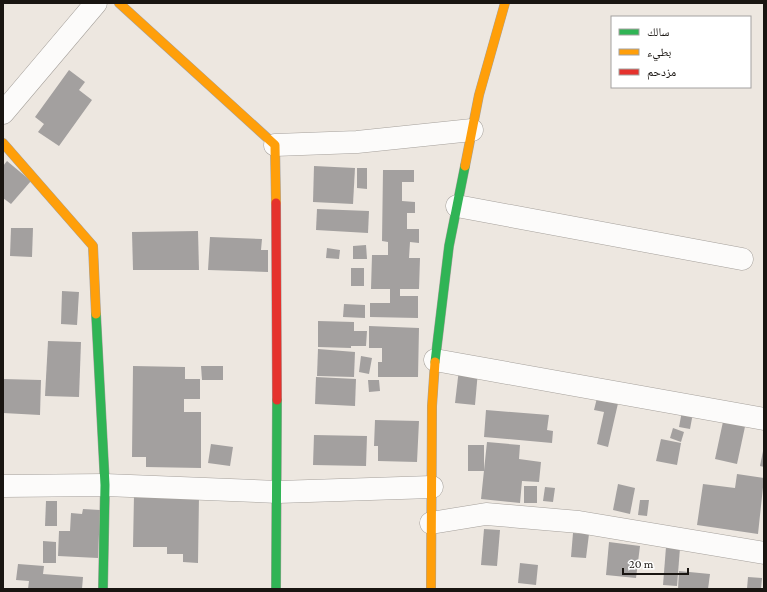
<svg xmlns="http://www.w3.org/2000/svg" width="767" height="592" font-family="'Crimson Pro','Noto Naskh Arabic',serif">
  <rect width="100%" height="100%" fill="#ede7e0"/>
  <g fill="#a3a09f">
    <path d="M69,70l16,12 -6,8 13,10 -33,46 -21,-14 6,-8 -9,-7z"/>
    <path d="M7,161l24,20 -20,23 -8,-6v-32z"/>
    <path d="M314,166l41,2 -2,36 -40,-2z"/>
    <path d="M357,168h10v21l-10,-1z"/>
    <path d="M383,170h31v12h-12v19l13,1v11h-8v16h12v14l-9,-1 -1,16h11l-1,31h-19v7h18v22l-48,-1v-14h20v-14h-19l1,-34h16v-13l-6,-1z"/>
    <path d="M317,209l52,2 -1,22 -52,-3z"/>
    <path d="M11,228h22l-1,29 -22,-1z"/>
    <path d="M198,231l1,39h-66l-1,-38z"/>
    <path d="M210,237l52,2 -1,11h7v22l-60,-2z"/>
    <path d="M366,245l1,14h-14v-13z"/>
    <path d="M327,248l13,2 -1,9 -13,-1z"/>
    <rect x="351" y="268" width="13" height="18"/>
    <path d="M62,291l17,1 -2,33 -16,-1z"/>
    <path d="M344,304l21,1v13l-22,-1z"/>
    <path d="M318,321l36,1v9h13l-1,15h-15v2l-33,-1z"/>
    <path d="M369,326l50,2 -1,49h-40v-15h4v-14h-13z"/>
    <path d="M48,341l33,1 -2,55 -34,-1z"/>
    <path d="M318,349l37,3 -1,25 -37,-1z"/>
    <path d="M361,356l11,2 -3,16 -10,-2z"/>
    <path d="M133,366l52,1v12h15v20h-16v13h17v56l-55,-1v-10h-14z"/>
    <path d="M201,366h22v14h-21z"/>
    <path d="M459,369l19,2 -3,34 -20,-2z"/>
    <path d="M316,377l40,2 -1,27 -40,-2z"/>
    <path d="M3,379l38,1 -1,35 -37,-2z"/>
    <path d="M368,380h11l1,11 -11,1z"/>
    <path d="M598,394l21,5 -11,48 -11,-3 7,-32 -10,-2z"/>
    <path d="M486,410l63,5 -2,15 6,1 -1,12 -68,-6z"/>
    <path d="M682,411l11,2 -3,16 -11,-2z"/>
    <path d="M724,417l22,5 -9,42 -22,-5z"/>
    <path d="M375,420l44,1 -2,41 -39,-1v-15h-4z"/>
    <path d="M673,428l11,4 -3,10 -11,-4z"/>
    <path d="M314,435l53,1 -1,30 -53,-1z"/>
    <path d="M661,439l20,4 -4,22 -21,-4z"/>
    <path d="M487,442l33,3 -1,14 22,3 -2,20 -17,-1 -2,22 -39,-4z"/>
    <path d="M211,444l22,3 -3,19 -22,-3z"/>
    <rect x="468" y="445" width="16" height="26"/>
    <path d="M763,451h1v16l-4,-1z"/>
    <path d="M737,474l27,4 -6,56 -61,-9 6,-41 32,4z"/>
    <path d="M618,484l17,4 -5,26 -17,-4z"/>
    <rect x="524" y="486" width="13" height="17"/>
    <path d="M545,487l10,1 -2,14 -10,-1z"/>
    <path d="M134,495l65,1 -1,67 -15,-1v-8h-16v-7h-34z"/>
    <path d="M640,500h9l-2,16 -9,-1z"/>
    <path d="M46,501h11v25h-12z"/>
    <path d="M83,509l17,1 -2,48 -40,-2 1,-25h11l1,-18 11,1z"/>
    <path d="M484,529l16,1 -3,36 -16,-1z"/>
    <path d="M573,533l16,1 -3,24 -15,-1z"/>
    <path d="M43,541l13,1v21h-13z"/>
    <path d="M609,542l31,4 -4,32 -30,-3z"/>
    <path d="M666,547l14,1 -3,38 -14,-1z"/>
    <path d="M520,563l18,2 -2,20 -18,-2z"/>
    <path d="M18,564l26,2 -1,8 40,3 -1,12h-54l1,-8 -13,-1z"/>
    <path d="M679,571l31,3 -2,15h-30z"/>
    <path d="M748,577l14,1 -1,11h-14z"/>
  </g>
  <g fill="none" stroke-linecap="round" stroke-linejoin="round">
    <defs>
      <g id="street">
        <path d="M3,113l93,-110"/>
        <path d="M275,145l82,-3 115,-12"/>
        <path d="M457,206l285,53"/>
        <path d="M435,360l329,59"/>
        <path d="M3,486l102,-1 173,7 154,-5"/>
        <path d="M431,523l55,-9 93,8 185,31"/>
      </g>
      <g id="fast">
        <path d="M96,314l9,171 -2,104"/>
        <path d="M435,362l14,-116 16,-80"/>
        <path d="M276,589l1,-189"/>
      </g>
      <g id="slow">
        <path d="M119,3l156,142 1,58"/>
        <path d="M3,143l90,103 3,68"/>
        <path d="M465,166l14,-71 26,-92"/>
        <path d="M431,589l1,-183 3,-44"/>
      </g>
      <path id="jam" d="M276,203l1,197"/>
    </defs>
    <use href="#street" stroke="#a5a09b" stroke-width="23"/>
    <use href="#fast" stroke="#a5a09b" stroke-width="10"/>
    <use href="#slow" stroke="#a5a09b" stroke-width="10"/>
    <use href="#jam" stroke="#a5a09b" stroke-width="10"/>
    <use href="#street" stroke="#fcfbfa" stroke-width="22"/>
    <use href="#fast" stroke="#30b455" stroke-width="9"/>
    <use href="#slow" stroke="#ff9f0a" stroke-width="9"/>
    <use href="#jam" stroke="#e5322d" stroke-width="9"/>
  </g>
  <rect width="767" height="592" fill="none" stroke="#191511" stroke-width="8"/>
  <rect x="611" y="16" width="140" height="72" fill="#ffffff" stroke="#a3a1a0"/>
  <rect x="619" y="29" width="20" height="6" fill="#30b455" stroke="#a3a1a0"/>
  <text x="647" y="36" font-size="12" fill="#191511">سالك</text>
  <rect x="619" y="49" width="20" height="6" fill="#ff9f0a" stroke="#a3a1a0"/>
  <text x="647" y="56" font-size="12" fill="#191511">بطيء</text>
  <rect x="619" y="69" width="20" height="6" fill="#e5322d" stroke="#a3a1a0"/>
  <text x="647" y="76" font-size="12" fill="#191511">مزدحم</text>
  <path d="M623 568v6h65v-6" fill="none" stroke="#191511" stroke-width="2"/>
  <text x="629" y="568" font-size="12" fill="#191511" stroke="#ffffff" stroke-width="3" paint-order="stroke">20 m</text>
</svg>
